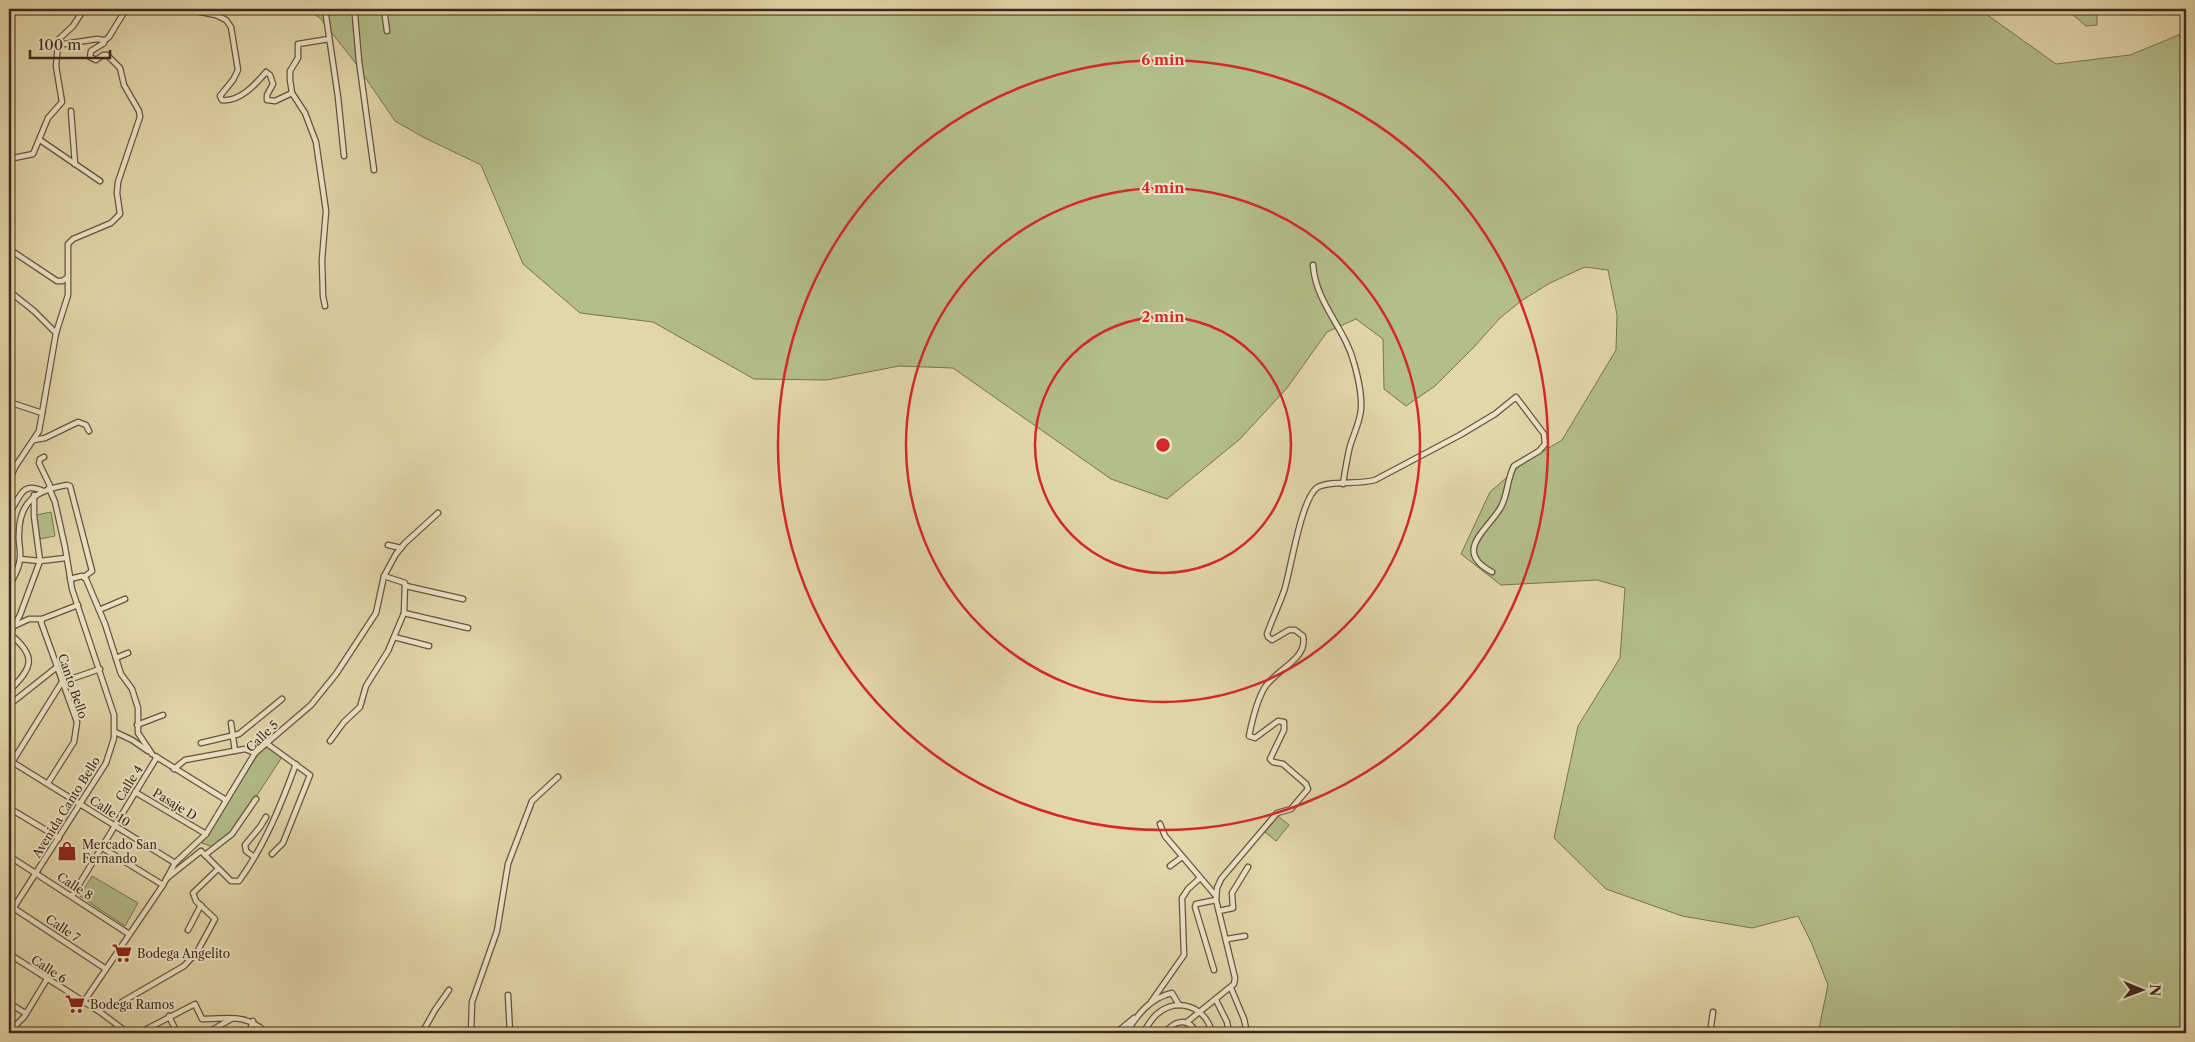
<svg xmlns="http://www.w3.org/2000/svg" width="2195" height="1042" font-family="'Libre Caslon Text',serif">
  <rect width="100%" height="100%" fill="#e3d7aa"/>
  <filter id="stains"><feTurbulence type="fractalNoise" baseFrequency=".004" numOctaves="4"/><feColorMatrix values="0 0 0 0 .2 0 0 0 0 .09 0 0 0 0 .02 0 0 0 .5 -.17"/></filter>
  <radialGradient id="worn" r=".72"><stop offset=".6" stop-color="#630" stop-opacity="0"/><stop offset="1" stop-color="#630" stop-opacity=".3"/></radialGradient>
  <g fill="#b3be89" stroke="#787353">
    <path d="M306,9h1673l77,55 74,-9 56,-23v1001h-368l10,-48 -16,-41 -14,-28 -46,12 -70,-12 -76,-27 -52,-51 24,-112 42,-68 5,-70 -28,-8 -96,5 -40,-31 29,-62 32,-28 40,-24 54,-90 1,-35 -9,-45 -23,-3 -35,16 -29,18 -21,17 -27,30 -38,38 -29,20 -22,-17 -1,-50 -27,-20 -29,13 -40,56 -47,51 -73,60 -56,-20 -158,-111 -54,-2 -72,14 -73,-1 -101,-57 -73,-9 -57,-49 -42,-99 -58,-28 -28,-16 -41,-60 -34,-43z"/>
    <path d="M2070,9h27v16l-11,1 -14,-12z"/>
    <path d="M51,512l4,24 -15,3 -4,-24z"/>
    <path d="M268,746l14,11 -49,75 -20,15 -11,-4 56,-89 5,-7z"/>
    <path d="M1278,816l11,9 -13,16 -11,-9z"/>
    <path d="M92,876l46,27 -13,23 -45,-30z"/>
  </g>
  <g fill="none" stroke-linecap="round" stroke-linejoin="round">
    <defs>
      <g id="street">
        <path d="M185,9l31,6 10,5 5,7 7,43 -5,10 -13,16 2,4c18,2 34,-16 44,-28l4,3 3,9 -6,11v5l8,1 17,-8"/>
        <path d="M325,9l13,88 6,59"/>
        <path d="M352,9l3,6 4,46 15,109"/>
        <path d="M384,9l3,22"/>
        <path d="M104,41l5,-4 17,-28"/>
        <path d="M58,45l1,-6 14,-13 11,-17"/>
        <path d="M71,111l4,53"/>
        <path d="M40,140l60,41"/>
        <path d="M9,159l24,-5 15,-36 14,-16 -6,-36 2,-21 39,-6 6,1 1,3 -13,8 -1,6 6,3 7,-5h4l13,13 4,17 15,26 1,6 -22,65 -1,11 3,21 -9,9 -38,16 -5,5v51l-12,38 -17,98 -24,36 -6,14"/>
        <path d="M9,249l48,32h5l5,-3"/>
        <path d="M1313,265c3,39 32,63 41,98 4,14 8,32 7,46 -1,13 -7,24 -11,37 -3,12 -5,25 -7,38"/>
        <path d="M9,291l25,20 22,22"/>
        <path d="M325,306l-2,-10 -1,-36 4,-49 -10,-69 -11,-29 -13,-20 -2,-13v-9l8,-13v-14l31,-5"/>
        <path d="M12,403l30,10"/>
        <path d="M34,440l11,-2 33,-16 8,3 3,6"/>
        <path d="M44,457l-4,2 -1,4 12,25"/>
        <path d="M9,513c12,-15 11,-32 34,-22"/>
        <path d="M388,545l13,3"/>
        <path d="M20,559l20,2 26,-3"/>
        <path d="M70,579l12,-3 4,3 19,45 16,50 11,15 6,19v25l14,21"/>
        <path d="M9,586c5,-9 11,-19 11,-29 1,-8 -2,-15 -1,-23 0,-33 18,-44 48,-49l3,1 22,85 -8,6"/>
        <path d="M406,586l57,13"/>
        <path d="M99,610l26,-11"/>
        <path d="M404,613l64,15"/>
        <path d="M42,619l-1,3 36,100 -3,20 -26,41"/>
        <path d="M16,625l13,-6h13l36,-14"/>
        <path d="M9,635l11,-20 20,-54 -6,-45v-21"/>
        <path d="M394,637l35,9"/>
        <path d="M116,658l12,-5"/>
        <path d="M9,691c23,-23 29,-34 1,-57"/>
        <path d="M9,705l48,-38"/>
        <path d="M231,723l4,28"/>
        <path d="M137,725l26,-10"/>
        <path d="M115,732l17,8 16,11"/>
        <path d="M330,741l14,-19 16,-15 6,-21 22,-35 16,-38 1,-30 -21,-7"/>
        <path d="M201,743l38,-9 43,-35"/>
        <path d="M266,743l44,32 -27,68 -11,11"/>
        <path d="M155,756l71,44"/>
        <path d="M9,760l166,103"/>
        <path d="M9,767l53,-85 38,-13"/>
        <path d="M174,769l11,-9 60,-11 10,4"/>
        <path d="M135,792l71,42"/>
        <path d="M9,808l50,30"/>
        <path d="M1160,824l5,12 51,60"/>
        <path d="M101,847l62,38"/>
        <path d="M205,855l27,-21 24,-35"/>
        <path d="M9,856l120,78"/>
        <path d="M254,857l-8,-6 -1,-6 15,-18 6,-10"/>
        <path d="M1170,866l12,-9"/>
        <path d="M167,878l34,-27 30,30h8c26,-36 42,-76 57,-117"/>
        <path d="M72,896l85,-139"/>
        <path d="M9,905l97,64"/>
        <path d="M1219,911l14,-3 -1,-15 16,-26"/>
        <path d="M9,915l97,-152 8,-25v-23l-42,-126 -7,-42 -10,-45 -6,-14"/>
        <path d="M188,930l13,-25"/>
        <path d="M1227,939l18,-3"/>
        <path d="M9,954l91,58 28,21"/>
        <path d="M1214,970l-19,-63 1,-3 20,-4"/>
        <path d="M1231,988l13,31 3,14"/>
        <path d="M508,995l2,38"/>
        <path d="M1216,1000l11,22 2,11"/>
        <path d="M122,1002l62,-36 13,-14 18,-33 -19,-18 -3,-8 25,-24"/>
        <path d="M1151,1002l33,-47 -2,-57 6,-9 12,-11"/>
        <path d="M9,1003l16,10"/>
        <path d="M83,1003l80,-118 12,-22 31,-29 49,-81 56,-48 25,-31 40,-61 8,-37 12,-22 9,-11 33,-30"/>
        <path d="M169,1016l8,17"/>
        <path d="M1187,1022l47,-38 1,-6 -19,-78 1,-12 4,-9 56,-66 14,-4 17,-20 -2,-5 -23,-20 -10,-2 -3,-3 14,-29v-8l-6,-1 -23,17 -6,-2c3,-15 8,-36 16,-49 13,-19 43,-28 38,-51l-8,-6h-6l-17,10 -4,-3 -1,-3c5,-14 12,-29 17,-43 7,-21 17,-94 34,-104 14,-7 40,-2 57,-7l85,-45 35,-21 21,-17 28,37 1,10 -6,7 -25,15c-7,13 -6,28 -13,41 -13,23 -49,44 -9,65"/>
        <path d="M9,1032l15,-15 23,-38"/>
        <path d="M139,1033l56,-29 7,15c27,0 43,-6 65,14"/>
        <path d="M207,1033l24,-14"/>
        <path d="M249,1033l4,-12"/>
        <path d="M422,1033l13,-23 14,-20"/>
        <path d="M471,1033l1,-31 25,-71 11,-67 24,-63 26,-24"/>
        <path d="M1116,1033l18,-15"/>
        <path d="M1126,1033c11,-18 24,-35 46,-40l7,12"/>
        <path d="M1143,1033c4,-6 8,-14 14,-19 21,-18 49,-7 55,19"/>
        <path d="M1165,1033c9,-13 24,-16 31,0"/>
        <path d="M1710,1033l3,-21"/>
      </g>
    </defs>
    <use href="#street" stroke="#665440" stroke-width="7"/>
    <use href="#street" stroke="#ede5c8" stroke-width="4.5"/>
  </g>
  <g fill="none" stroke="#d62828" stroke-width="2.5">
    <circle cx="1163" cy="445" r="128"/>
    <circle cx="1163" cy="445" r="257"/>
    <circle cx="1163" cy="445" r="385"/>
  </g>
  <defs>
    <symbol id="shop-bare" viewBox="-9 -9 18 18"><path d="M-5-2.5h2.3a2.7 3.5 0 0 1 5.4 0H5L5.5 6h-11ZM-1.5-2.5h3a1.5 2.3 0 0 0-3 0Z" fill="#8f2418" stroke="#ede5c8" stroke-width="2.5" paint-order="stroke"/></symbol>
    <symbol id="supermarket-bare" viewBox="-9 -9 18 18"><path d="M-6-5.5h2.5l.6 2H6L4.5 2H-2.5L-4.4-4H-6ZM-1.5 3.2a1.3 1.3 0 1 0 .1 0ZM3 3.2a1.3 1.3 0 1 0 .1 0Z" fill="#8f2418" stroke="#ede5c8" stroke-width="2.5" paint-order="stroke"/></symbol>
  </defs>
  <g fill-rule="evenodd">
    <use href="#shop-bare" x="53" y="837" width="28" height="28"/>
    <use href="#supermarket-bare" x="108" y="939" width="28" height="28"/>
    <use href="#supermarket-bare" x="61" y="990" width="28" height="28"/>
  </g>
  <g text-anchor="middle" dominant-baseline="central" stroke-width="4" stroke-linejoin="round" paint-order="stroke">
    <g font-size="12" fill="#3c281d" stroke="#ede5c8">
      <text transform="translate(73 686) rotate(71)">Canto Bello</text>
      <text transform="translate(262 736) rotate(-44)">Calle 5</text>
      <text transform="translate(129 783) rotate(-58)">Calle 4</text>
      <text transform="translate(175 804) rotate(31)">Pasaje D</text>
      <text transform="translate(66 807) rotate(-58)">Avenida Canto Bello</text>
      <text transform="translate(110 811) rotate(33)">Calle 10</text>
      <text transform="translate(75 886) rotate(33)">Calle 8</text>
      <text transform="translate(63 928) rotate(34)">Calle 7</text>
      <text transform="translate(49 969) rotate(33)">Calle 6</text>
    </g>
    <g font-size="12" fill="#3c281d" stroke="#ede5c8" text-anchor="start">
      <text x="82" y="844">Mercado San<tspan x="82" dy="14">Fernando</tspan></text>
      <text x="137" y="953">Bodega Angelito</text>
      <text x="90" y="1004">Bodega Ramos</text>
    </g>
  </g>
  <circle cx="1163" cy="445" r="8" fill="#d62828" stroke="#ede5c8" stroke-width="2.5"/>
  <g font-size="15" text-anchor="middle" font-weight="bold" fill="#d62828" stroke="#ede5c8" stroke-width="4" stroke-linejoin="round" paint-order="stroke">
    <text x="1163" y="65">6 min</text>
    <text x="1163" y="193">4 min</text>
    <text x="1163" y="322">2 min</text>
  </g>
  <rect width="2195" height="1042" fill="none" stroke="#e3d7aa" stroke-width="30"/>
  <rect x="10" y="10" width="2175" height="1022" fill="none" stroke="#3c281d" stroke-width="2.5"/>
  <rect x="15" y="15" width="2165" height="1012" fill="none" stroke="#3c281d"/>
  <g transform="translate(2142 990) rotate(91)" stroke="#ede5c8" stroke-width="4" paint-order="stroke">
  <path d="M0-4L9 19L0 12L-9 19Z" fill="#3c281d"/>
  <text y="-8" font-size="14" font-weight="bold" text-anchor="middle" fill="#3c281d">N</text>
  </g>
  <path d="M30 50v8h80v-8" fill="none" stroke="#3c281d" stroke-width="2.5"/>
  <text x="38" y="50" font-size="15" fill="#3c281d" stroke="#ede5c8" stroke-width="4" paint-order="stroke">100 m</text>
  <rect width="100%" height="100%" filter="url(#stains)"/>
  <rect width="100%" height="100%" fill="url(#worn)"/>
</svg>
